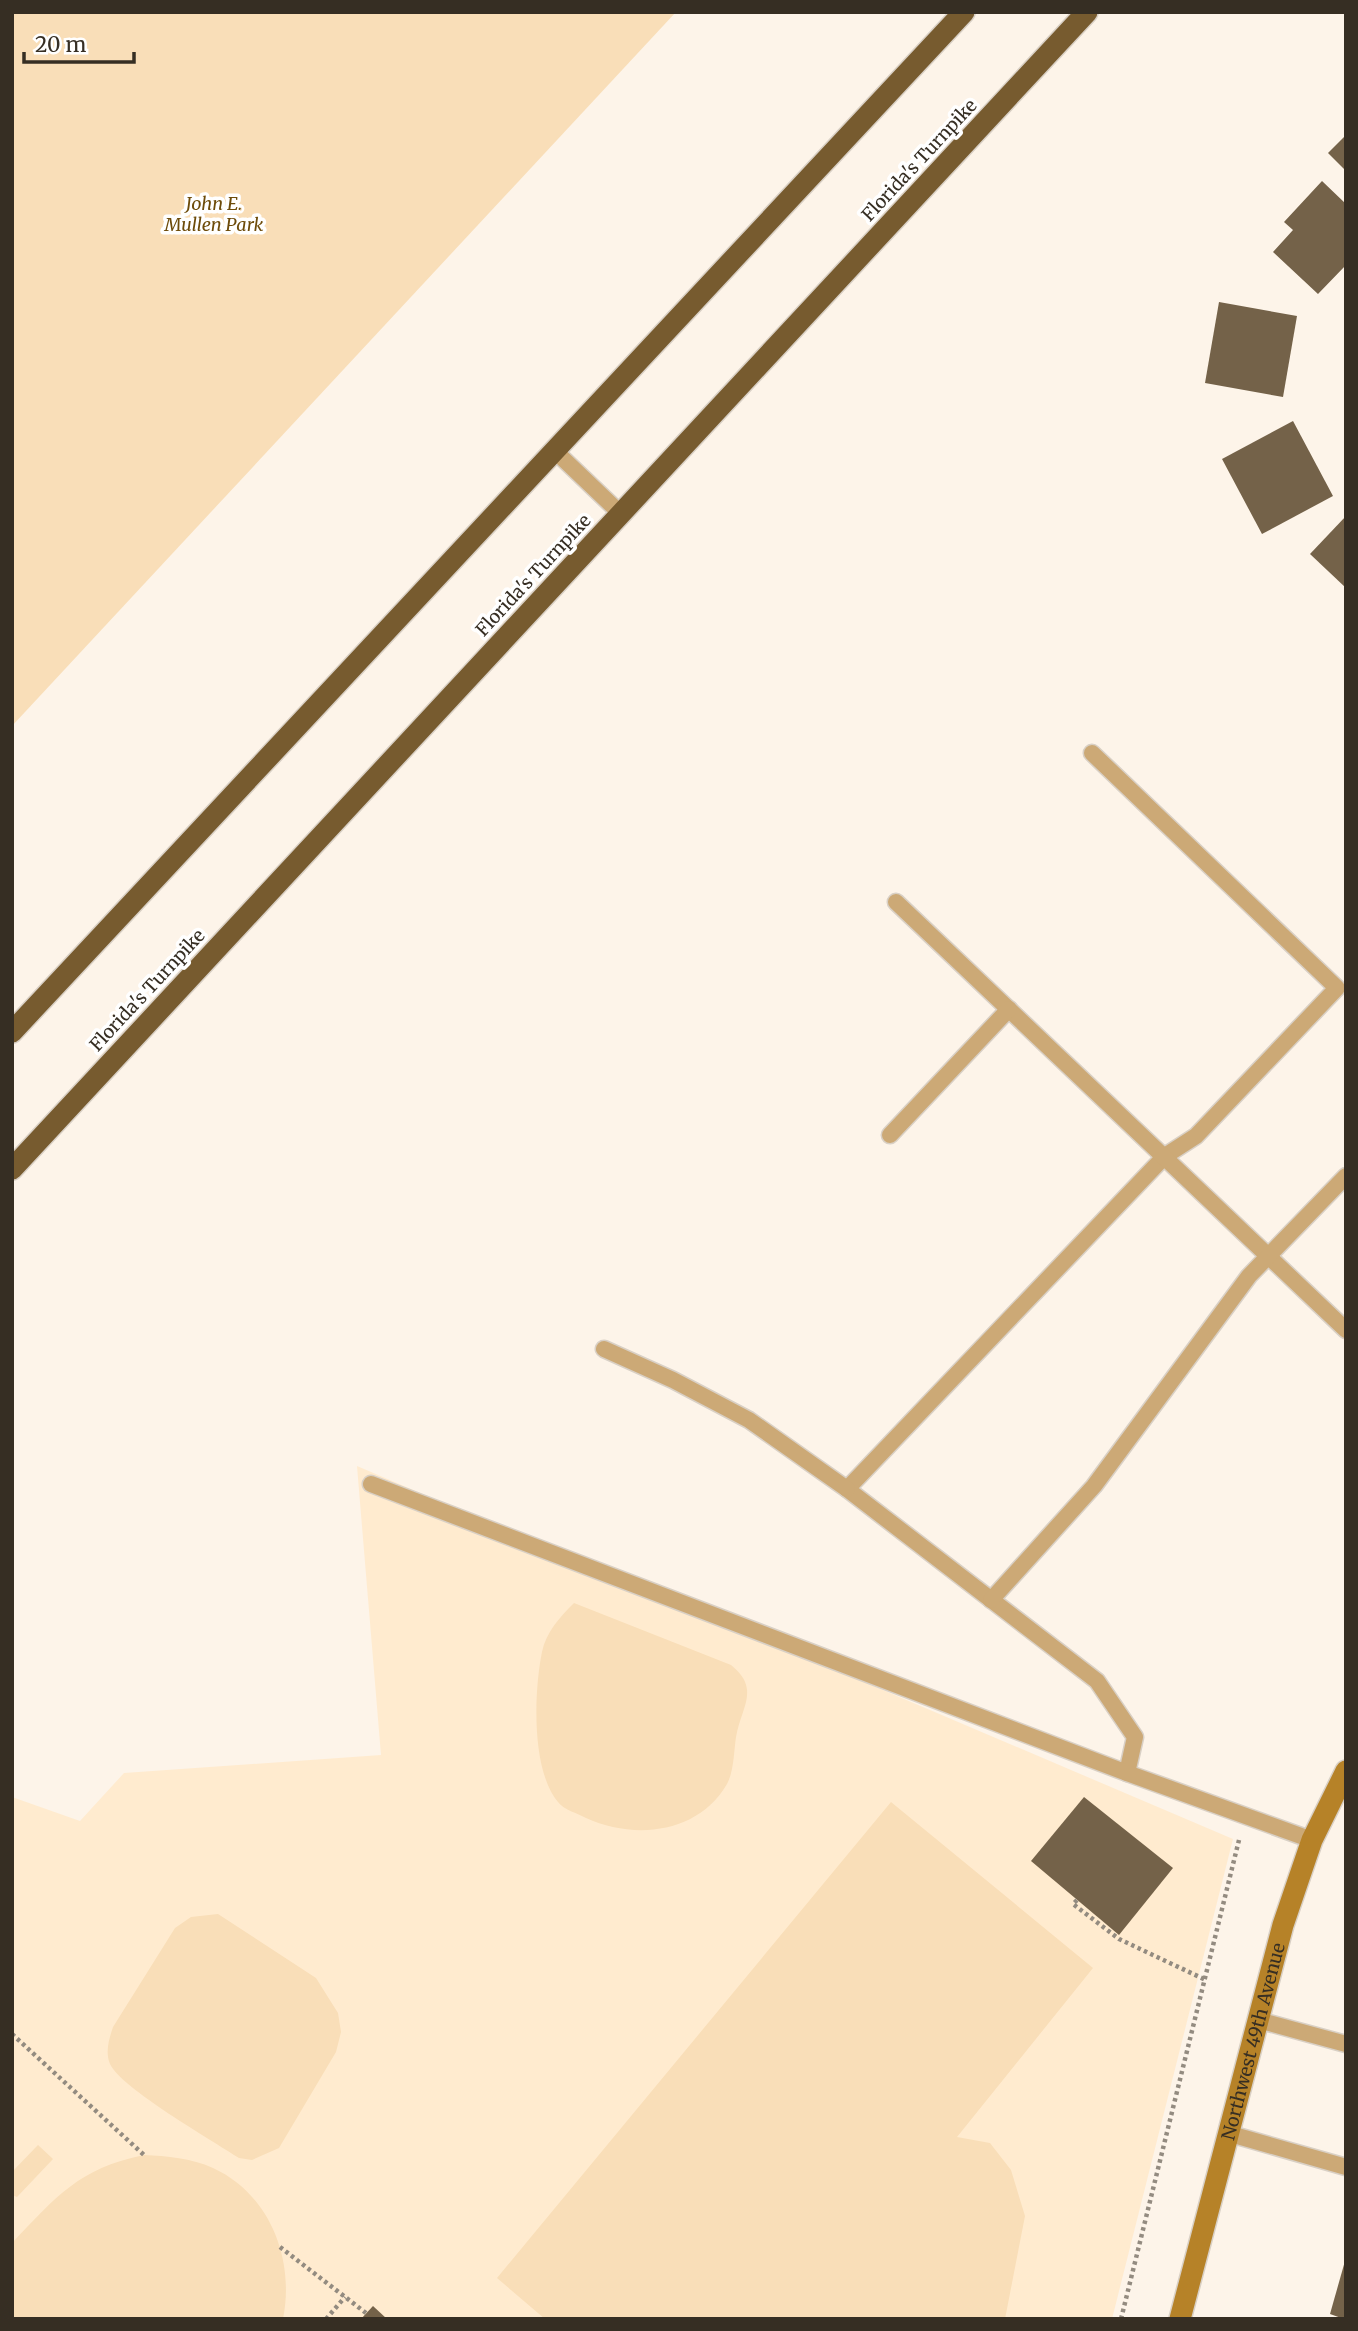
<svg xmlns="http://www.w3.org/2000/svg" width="1358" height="2331" font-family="Merriweather,serif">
  <rect width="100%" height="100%" fill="#fdf4e9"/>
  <path fill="#ffebcf" d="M357,1466l876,373 -121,480h-1100v-522l68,24 44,-48 257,-18z"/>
  <g fill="#f9deb8">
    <path d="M12,12h664l-664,714z"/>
    <path d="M574,1603l157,62c30,24 10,42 5,72 -2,13 -2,34 -9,47 -29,50 -93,56 -141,34 -9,-5 -22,-8 -28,-16 -27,-32 -24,-111 -16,-150 4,-20 18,-35 32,-49z"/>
    <path d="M891,1802l202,166 -136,169 33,6 21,27 14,46 -20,103h-460l-48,-41z"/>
    <path d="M218,1914l98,64 22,35 3,19 -5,20 -57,96 -27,12 -13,-2c-26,-17 -118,-70 -129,-94 -5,-12 -1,-25 3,-37l62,-99 16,-11z"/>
    <path d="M38,2145l15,14 -36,38 -5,-2v-23z"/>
    <path d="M144,2155c23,1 47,3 69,13 57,26 82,92 70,151h-271v-76c44,-46 67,-75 132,-88z"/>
  </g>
  <g fill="#746249">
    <path d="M1346,135v36l-18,-18z"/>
    <path d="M1322,181l24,23v61l-28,29 -45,-42 20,-22 -9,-8z"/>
    <path d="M1219,302l78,14 -14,81 -78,-14z"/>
    <path d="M1293,421l40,75 -71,38 -40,-75z"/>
    <path d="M1346,516v72l-36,-34z"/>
    <path d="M1084,1797l89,71 -54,67 -88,-74z"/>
    <path d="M1345,2261l1,58h-2l-14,-5z"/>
    <path d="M373,2306l14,13h-26z"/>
  </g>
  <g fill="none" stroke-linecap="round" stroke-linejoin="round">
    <defs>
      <g id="lane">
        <path d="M555,451l66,63"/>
        <path d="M1092,753l245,235 -141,148 -31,20 -318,333 250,192 38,56 -8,36"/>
        <path d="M896,902l450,428"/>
        <path d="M890,1135l119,-126"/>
        <path d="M604,1349l69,31 76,40 98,69"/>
        <path d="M371,1484l756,289 185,67"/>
        <path d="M991,1600l103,-114 155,-210 97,-100"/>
        <path d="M1258,2020l88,24"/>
        <path d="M1227,2133l119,34"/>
      </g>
      <g id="secondary">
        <path id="s1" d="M1180,2319l103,-394 29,-85 34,-69"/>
      </g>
      <g id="highway">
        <path d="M12,1032l952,-1020"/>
        <path d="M12,1169l1075,-1157"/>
      </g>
    </defs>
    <use href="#lane" stroke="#d9d0c5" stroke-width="19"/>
    <use href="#secondary" stroke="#d9d0c5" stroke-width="24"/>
    <use href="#highway" stroke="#d9d0c5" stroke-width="24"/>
    <g stroke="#938b80" stroke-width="4.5" stroke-dasharray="3.5 3.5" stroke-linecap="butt">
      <path d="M1077,1900l-4,4 46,35 87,41"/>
      <path d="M12,2034l132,121"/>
      <path d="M280,2247l86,66"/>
      <path d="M283,2318v1"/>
      <path d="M326,2319l19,-22"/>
      <path d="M1121,2319l118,-479"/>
    </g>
    <use href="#lane" stroke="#cca976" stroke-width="16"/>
    <use href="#secondary" stroke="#b68228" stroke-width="21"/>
    <use href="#highway" stroke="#775b2f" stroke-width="21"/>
  </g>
  <g text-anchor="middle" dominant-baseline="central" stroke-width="7" stroke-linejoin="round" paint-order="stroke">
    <g font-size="18" fill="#362e23" stroke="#fff">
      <text transform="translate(919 160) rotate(-47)">Florida's Turnpike</text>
      <text transform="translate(533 575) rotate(-47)">Florida's Turnpike</text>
      <text transform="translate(147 990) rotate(-47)">Florida's Turnpike</text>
      <text stroke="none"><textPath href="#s1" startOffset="287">Northwest 49th Avenue</textPath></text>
    </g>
    <g font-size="18" font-style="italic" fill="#6d4b09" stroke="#fff">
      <text x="214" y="203">John E.<tspan x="214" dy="21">Mullen Park</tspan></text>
    </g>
  </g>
  <rect width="1358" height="2331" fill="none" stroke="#362e23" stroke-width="28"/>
  <path d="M24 52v10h110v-10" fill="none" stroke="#362e23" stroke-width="3.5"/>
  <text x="35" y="52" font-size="21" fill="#362e23" stroke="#ffffff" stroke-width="5" paint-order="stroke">20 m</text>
</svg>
